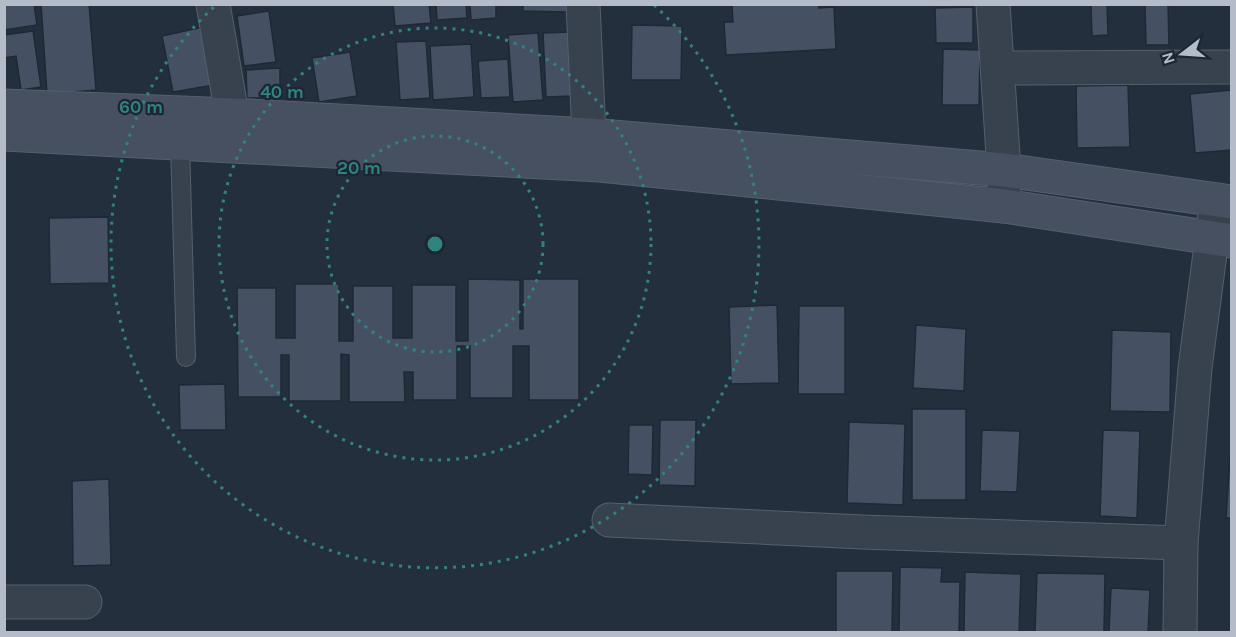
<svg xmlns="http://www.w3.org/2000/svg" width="1236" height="637" font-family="Karla,sans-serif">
  <rect width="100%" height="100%" fill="#242f3e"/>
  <g fill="#455162" stroke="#1f2835" stroke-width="1.5">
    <path d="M34,4l3,21 -33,5v-25z"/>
    <path d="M41,4h48l7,86 -49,4z"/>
    <path d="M393,4h36l2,19 -36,3z"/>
    <path d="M436,4h30l1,14 -30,2z"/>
    <path d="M470,4h26v14l-25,2z"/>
    <path d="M523,4h45v8l-45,-1z"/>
    <path d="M732,4h87v4l15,-1 2,42 -110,6 -2,-33h9z"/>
    <path d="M1091,4h16l1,31 -16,1z"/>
    <path d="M1145,4h23l1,41h-23z"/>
    <path d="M973,7v36h-37l-1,-35z"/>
    <path d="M269,11l7,51 -32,4 -7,-50z"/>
    <path d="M632,25l50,1 -1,54h-50z"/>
    <path d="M203,27l11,58 -41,7 -11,-56z"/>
    <path d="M33,31l8,56 -20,3 -5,-34 -12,2v-23z"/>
    <path d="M571,32l2,64 -27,1 -3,-64z"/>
    <path d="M538,33l5,67 -30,2 -5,-67z"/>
    <path d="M426,41l4,57 -30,2 -4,-58z"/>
    <path d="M471,44l3,53 -41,3 -3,-54z"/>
    <path d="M943,49l37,1 -1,55h-37z"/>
    <path d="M350,52l7,44 -38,6 -7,-44z"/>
    <path d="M508,59l2,38 -29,1 -3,-37z"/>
    <path d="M280,68v30h-33l-1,-28z"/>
    <path d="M1128,85l2,62 -53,1 -1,-62z"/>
    <path d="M1232,90v60l-37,3 -5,-59z"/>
    <path d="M108,217l1,66 -59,1 -1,-66z"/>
    <path d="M468,279l52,1v49h3v-50h56v121h-50v-54h-16v52h-43v-52h-13v54h-44v-28h-9l1,30h-56v-47l-8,-1v47h-52v-46h-8v42h-43l-1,-109h39v50h19v-54h44v57h14v-55h40v52h19v-53h44v56h12z"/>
    <path d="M777,305l2,78 -48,1 -2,-77z"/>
    <path d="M799,306h46v88h-47z"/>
    <path d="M916,325l50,4 -2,62 -51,-3z"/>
    <path d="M1112,330l59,2 -1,80 -60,-1z"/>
    <path d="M225,384l1,46h-46l-1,-45z"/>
    <rect x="912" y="409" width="54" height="91"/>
    <path d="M660,420h36l-1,66 -36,-1z"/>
    <path d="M849,422l56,2 -2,81 -56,-2z"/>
    <path d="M629,425h24l-1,50 -24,-1z"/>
    <path d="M982,430l38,1 -3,61 -37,-1z"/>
    <path d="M1103,430l37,1 -3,87 -37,-2z"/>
    <path d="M1230,457l2,1v60h-6z"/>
    <path d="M109,479l2,86 -38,1 -1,-85z"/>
    <path d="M900,567l42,1 -1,14h19l-1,50h-60z"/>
    <path d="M836,571h57l-1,61h-56z"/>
    <path d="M965,572l56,2 -2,58h-55z"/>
    <path d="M1037,573l68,1 -1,58h-69z"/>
    <path d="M1111,588l39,2 -2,42h-39z"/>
  </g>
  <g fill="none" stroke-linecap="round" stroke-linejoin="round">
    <defs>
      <path id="lane" d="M180,143l6,214"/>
      <g id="street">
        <path d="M213,4l24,140"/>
        <path d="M583,4l6,131"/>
        <path d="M993,4l11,166v36"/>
        <path d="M998,68l234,-1"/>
        <path d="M609,520l253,12 319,11"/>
        <path d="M4,602h81"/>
        <path d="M1180,632l1,-89 14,-175 22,-168"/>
      </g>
      <g id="secondary">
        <path d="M4,106l229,9 356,20 415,35 228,32"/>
        <path d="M4,134l596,31 404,41 228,35"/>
      </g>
    </defs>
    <use href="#lane" stroke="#565f6c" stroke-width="20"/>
    <use href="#street" stroke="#565f6c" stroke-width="35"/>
    <use href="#secondary" stroke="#565f6c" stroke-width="35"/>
    <use href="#lane" stroke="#38414e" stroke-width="18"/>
    <use href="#street" stroke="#38414e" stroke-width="33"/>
    <use href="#secondary" stroke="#465061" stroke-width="33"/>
  </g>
  <g fill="none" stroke="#308480" stroke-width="3" stroke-dasharray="3 6">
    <circle cx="435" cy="244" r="108"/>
    <circle cx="435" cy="244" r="216"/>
    <path d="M654 5A324 324 0 1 1 216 5"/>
  </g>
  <circle cx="435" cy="244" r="9" fill="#308480" stroke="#1d2633" stroke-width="3"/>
  <g font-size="18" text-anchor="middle" font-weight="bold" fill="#308480" stroke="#1d2633" stroke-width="4.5" stroke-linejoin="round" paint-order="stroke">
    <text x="282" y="98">40 m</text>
    <text x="141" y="113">60 m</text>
    <text x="359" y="174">20 m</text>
  </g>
  <rect width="1236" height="637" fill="none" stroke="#b4bcc9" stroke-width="12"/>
  <g transform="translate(1182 54) rotate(253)" stroke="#1d2633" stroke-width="4.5" paint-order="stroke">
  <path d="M0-4.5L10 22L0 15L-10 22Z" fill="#b4bcc9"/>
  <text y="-9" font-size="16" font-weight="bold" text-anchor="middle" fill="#b4bcc9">N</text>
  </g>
</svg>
